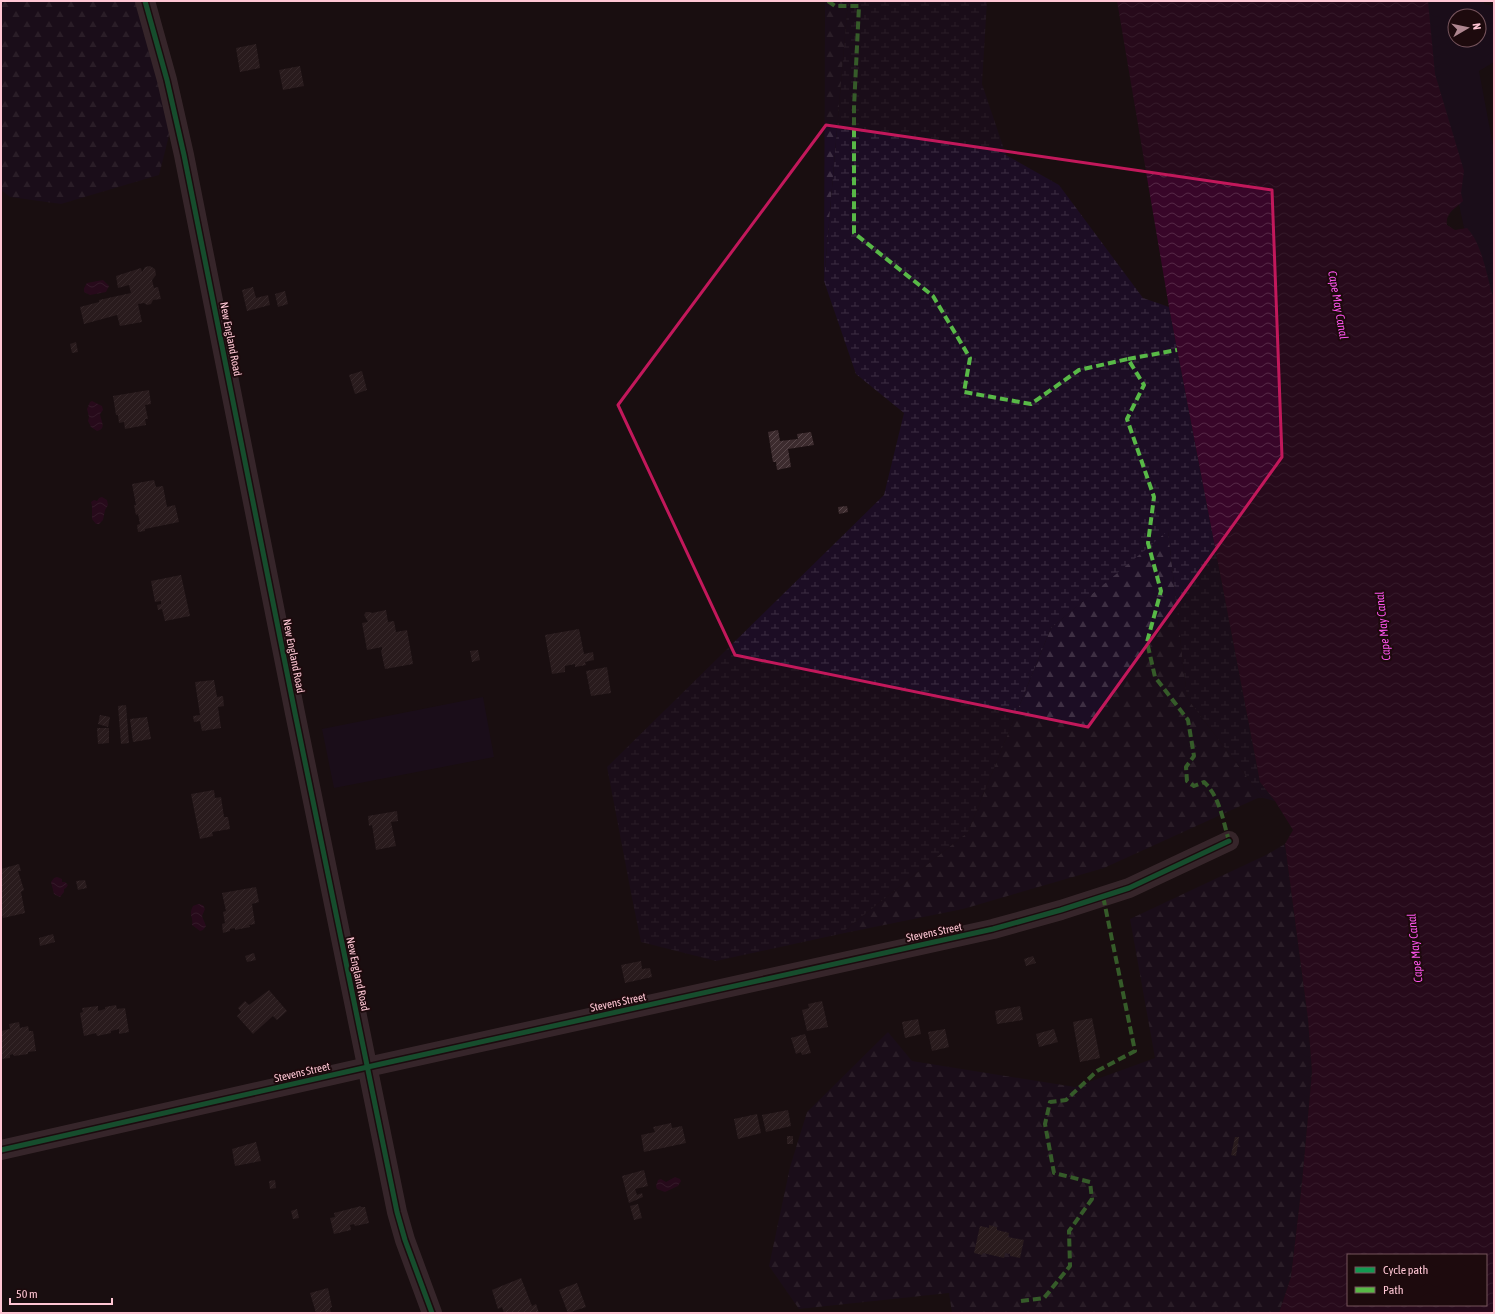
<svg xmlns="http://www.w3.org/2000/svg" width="1495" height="1314" font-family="'Asap Condensed',sans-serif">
  <defs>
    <pattern id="forest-firs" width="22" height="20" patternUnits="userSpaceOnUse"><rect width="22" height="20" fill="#1c0d24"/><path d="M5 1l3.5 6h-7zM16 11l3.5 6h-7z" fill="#3e2f43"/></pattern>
    <pattern id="wetland-marsh" width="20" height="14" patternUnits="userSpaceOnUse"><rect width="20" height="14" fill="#1c0d24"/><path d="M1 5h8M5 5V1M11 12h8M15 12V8" fill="none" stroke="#3e2f43"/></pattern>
    <pattern id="water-waves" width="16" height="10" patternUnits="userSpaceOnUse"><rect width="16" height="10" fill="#380629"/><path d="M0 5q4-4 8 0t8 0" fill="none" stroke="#562947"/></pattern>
    <pattern id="building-hatch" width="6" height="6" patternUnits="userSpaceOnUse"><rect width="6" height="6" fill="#3c2b2e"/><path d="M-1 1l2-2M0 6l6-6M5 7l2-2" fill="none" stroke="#59484b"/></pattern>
  </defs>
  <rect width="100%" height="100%" fill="#190e10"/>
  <g fill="#1c0d24" fill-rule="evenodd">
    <path d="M1418,1h66v3l10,2v56l-15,9 15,80v216l-73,-339zM1455,16h24v24h-24z"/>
    <path d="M483,697l11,60 -160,31 -12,-59z"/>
  </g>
  <g fill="url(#forest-firs)">
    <path d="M1,1h147l27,111 -16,63 -98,29 -51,-7 -9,-7z"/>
    <path d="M825,1h23l-24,280z"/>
    <path d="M1168,530l19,168 76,100h-5l-154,70 -141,41 -123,25 128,-102 83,-204z"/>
    <path d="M1285,844l23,175 4,53 -10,111 -11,94 -12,36h-327l-3,-20 -150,16 -30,-43 21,-99 17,-55 81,-80 24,29 163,26 80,-29 -25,-139 136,-64z"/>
  </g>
  <path fill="url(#wetland-marsh)" d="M848,1h139l-5,83 24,71 53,30 84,113 26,9 91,475 15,19 -12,-3 -76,-100 -19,-167 -117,97 -83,204 -128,102 -124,27 -75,-19 -9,-44 -25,-131 277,-272 20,-82 -48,-39 -32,-93z"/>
  <g fill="url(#water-waves)" fill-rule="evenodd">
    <path d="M1117,1h311l7,73 29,97 -3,22 2,8c-8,8 -18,12 -16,24l8,5 12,-2c17,19 19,48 27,72v1013h-215l12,-36 11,-94 10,-111 -4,-53 -23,-175 8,-14 -18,-29 -15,-19 -91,-475zM1348,1255h138v50h-138z"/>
    <path d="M103,280l6,6 -3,6 -16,3 -6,-3v-4l3,-5z"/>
    <path d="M92,401l10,5 1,4 -3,4c1,7 7,15 -3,17l-6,-4 -3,-6 1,-4 -2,-8 3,-7z"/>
    <path d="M102,497l5,3 1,5 -3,5 -2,10 -4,4h-3l-4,-5v-13l-1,-4 3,-2 3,1 2,-3z"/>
    <path d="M57,877l5,2v3h3l3,3 -2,3 -2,1v3l-4,5 -6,-3 -3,-12 3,-4z"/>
    <path d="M198,904l5,1 2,4 -3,7 4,10 -3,4 -3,1 -8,-6c2,-8 -4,-9 1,-19z"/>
    <path d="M675,1177l5,2 1,2 -3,5 -13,6 -8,-3 -1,-3 2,-6 3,-1 5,3z"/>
  </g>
  <g fill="url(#building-hatch)">
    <path d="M256,44l4,24 -20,4 -4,-24z"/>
    <path d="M300,66l4,20 -21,4 -4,-20z"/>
    <path d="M150,266l5,3 1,6 -4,5 2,8 4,-1 3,12 -8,1 -2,4 -4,1 -3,-2 -6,1 4,18 -22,4 -3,-11 -33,9 -4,-17 19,-5v-2l32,-7 -2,-8 -11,3 -2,-12 25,-8 1,4 3,-5z"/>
    <path d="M253,287l3,11 12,-3 2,10 -23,6 -5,-21z"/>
    <path d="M285,291l3,13 -10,3 -3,-13z"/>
    <path d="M76,342l2,10 -6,1 -2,-9z"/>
    <path d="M362,371l5,19 -12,4 -6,-19z"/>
    <path d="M149,390l2,14 -6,1 3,14h-3l1,6 -21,4 -1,-7 -5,1 -1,-8h-2l-3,-19z"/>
    <path d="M778,430l2,11 18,-2 -1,-5 14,-2 3,13 -26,4 3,18 -14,3 -1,-8h-3l-5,-30z"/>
    <path d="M154,480l2,7 7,-1 4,21 8,-2 4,17 -34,7v2l-7,1 -1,-7 3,-1 -2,-10 -2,1 -2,-10h2l-4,-21z"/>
    <path d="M847,506l1,6 -9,2 -1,-7z"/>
    <path d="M181,575l9,41 -25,5 -3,-12 -4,1 -1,-5 4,-1v-3l-6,1 -4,-21z"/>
    <path d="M386,610l2,12 6,-1 2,11 11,-2 6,34 -28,5 -4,-18 1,-1v-3l-15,3 -5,-27 6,-1 -4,-7 2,-3h4l2,1z"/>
    <path d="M579,629l5,25 9,-2 1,8 -9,2 1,3 -11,2v-3l-10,2v6l-13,2 -7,-39z"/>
    <path d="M478,650l2,10 -8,2 -2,-11z"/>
    <path d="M607,667l4,26 -20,3 -5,-25z"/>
    <path d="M214,680l3,17 6,-1 1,10 -6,1 3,21 -19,3 -2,-10 -6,1 -1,-6 7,-1 -5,-33z"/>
    <path d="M126,705l3,38 -8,1 -3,-38z"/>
    <path d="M100,715l10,2 -2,10 -10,-3z"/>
    <path d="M147,717l4,22 -18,3 -3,-23z"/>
    <path d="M97,728h12v15l-11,1z"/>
    <path d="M214,790l1,8 6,-1 3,20h4l2,12 -18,3 1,4 -13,3 -9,-45z"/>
    <path d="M397,811l1,10 -7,1 5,24 -20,4 -4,-25 -3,1 -1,-10z"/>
    <path d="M19,864l2,7h-3l6,19 -3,2 4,21 -22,5 -2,-7v-42z"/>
    <path d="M85,880l2,8 -9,2 -2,-9z"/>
    <path d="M256,887l3,15 -7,2 3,20 -6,1 1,2 -15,3v-2l-5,1v2l-7,2 -1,-9 3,-1 -2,-11 3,-1 -4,-18z"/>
    <path d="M53,934l2,8 -15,4 -1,-8z"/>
    <path d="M254,953l2,7 -9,2 -2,-6z"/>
    <path d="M1033,956l3,7 -10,3 -2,-7z"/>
    <path d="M641,961l1,8 8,-1 2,9 -27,6 -4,-18z"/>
    <path d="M269,990l18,21 -10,9 -4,-4 -20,18 -16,-18 4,-4 -3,-4 7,-7 4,4z"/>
    <path d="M822,1001l6,26 -21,4 -5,-21 7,-2 -1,-4z"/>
    <path d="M116,1005l1,4 8,-1 4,24 -10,2v-5l-8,2v2l-14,3 -1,-3 -12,3 -4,-23 3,-1 -1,-4 16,-2v5l7,-2v-2z"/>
    <path d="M1020,1006l3,14 -26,4 -2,-13z"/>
    <path d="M1092,1018l8,40 -20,4 -7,-40z"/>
    <path d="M918,1019l3,15 -16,4 -3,-16z"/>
    <path d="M19,1022l1,6 8,-2 1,5h4l3,20 -8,1v2l-14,2 -1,-2 -3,1v3l-9,1v-28l9,-2 -1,-5z"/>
    <path d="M945,1029l4,18 -17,4 -4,-19z"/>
    <path d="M1054,1029l4,13 -19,5 -3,-13z"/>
    <path d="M805,1034l6,19 -9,2 -1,-3 -5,2 -5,-16z"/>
    <path d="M788,1110l3,16 -25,6 -4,-17z"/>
    <path d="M757,1114l4,19 -23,6 -4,-20z"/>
    <path d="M671,1123l1,5 10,-2 4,17 -42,9 -3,-17 14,-3 -2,-5z"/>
    <rect x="787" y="1136" width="6" height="8"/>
    <path d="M1235,1137h4l-3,19 -5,-1z"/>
    <path d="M256,1142l5,19 -26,5 -3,-17z"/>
    <path d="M644,1170l4,16 -13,3 2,6 5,-2 1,4 -14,6 -7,-27z"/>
    <path d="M275,1180l1,8 -6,1 -1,-8z"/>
    <path d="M638,1204l4,14 -8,2 -4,-14z"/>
    <path d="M361,1206v1h4l4,16 -14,3 -1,-2 -4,1 1,5 -17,4 -4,-16 5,-1 -1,-4z"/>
    <path d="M297,1209l2,9 -6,1 -2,-8z"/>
    <path d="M989,1225l8,2v3l12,3 -1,4 16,3 -4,18 -10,-2v-2l-5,-1 -1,5 -21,-5 -1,2 -8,-2 6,-27 9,2z"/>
    <path d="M521,1278l11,28 4,-2 3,9h-35l-2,-6 -4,2 -6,-19z"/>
    <path d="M577,1283l9,24 -18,6 -9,-23z"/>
    <path d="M328,1288l4,19 -2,1 1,5h-15l-6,-20z"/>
  </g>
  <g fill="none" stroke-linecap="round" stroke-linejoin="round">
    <g stroke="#5a424a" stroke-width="20">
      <path d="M145,1l22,79 17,75 111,558 102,499 8,28 27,73"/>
      <path d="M1,1150l380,-86 612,-135 68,-19 68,-22 100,-47"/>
    </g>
    <g stroke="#58b947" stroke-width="4" stroke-dasharray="8 4" stroke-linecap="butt">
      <path d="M828,1l7,5h24l-5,101v126l79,63 37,62 -6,34 67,12 48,-34 49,-11 16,26 -17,34 27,78 -6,46 13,48 -14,51 8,35 33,43 6,36 -8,11 1,14 7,5 10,-4c16,15 19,39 25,59"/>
      <path d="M1128,359l49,-9"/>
      <path d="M1021,1301l23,-3 26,-32 -1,-35 23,-32 -2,-17 -36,-9 -9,-49 5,-22 16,-2 31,-29 38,-20 -32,-155"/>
    </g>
    <defs>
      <g id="cycleway">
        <path d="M145,1l22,79 17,75 111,558 102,499 8,28 27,73"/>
        <path d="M1,1150l380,-86 612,-135 68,-19 68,-22 100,-47"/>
      </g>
    </defs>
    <use href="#cycleway" stroke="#1d0a0d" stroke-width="8"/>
    <use href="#cycleway" stroke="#139951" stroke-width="5"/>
  </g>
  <path d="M0 0H1495V1314H0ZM826,125l446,65 10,267 -194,270 -353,-72 -117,-250z" fill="#190e10" fill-opacity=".55" fill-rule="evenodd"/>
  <path fill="none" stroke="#c2185b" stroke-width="3" stroke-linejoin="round" d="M826,125l446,65 10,267 -194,270 -353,-72 -117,-250z"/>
  <g text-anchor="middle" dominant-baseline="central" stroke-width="4" stroke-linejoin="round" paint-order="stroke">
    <g font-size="11" fill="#ffc6d4" stroke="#1d0a0d">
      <text transform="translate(231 339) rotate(79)">New England Road</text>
      <text transform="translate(294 656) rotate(79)">New England Road</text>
      <text transform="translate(934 932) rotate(-12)">Stevens Street</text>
      <text transform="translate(358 974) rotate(78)">New England Road</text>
      <text transform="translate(618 1002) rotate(-12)">Stevens Street</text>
      <text transform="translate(302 1072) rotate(-13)">Stevens Street</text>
    </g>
    <g font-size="12" font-style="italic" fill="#ff54ee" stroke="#1d0a0d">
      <text transform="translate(1338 305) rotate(80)">Cape May Canal</text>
      <text transform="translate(1383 626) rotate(-96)">Cape May Canal</text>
      <text transform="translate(1415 948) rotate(-96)">Cape May Canal</text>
    </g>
  </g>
  <rect width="1495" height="1314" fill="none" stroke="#ffc6d4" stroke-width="4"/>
  <rect x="1347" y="1254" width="140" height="52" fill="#1d0a0d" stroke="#77555d"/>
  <rect x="1355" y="1267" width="20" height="6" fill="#139951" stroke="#77555d"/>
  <text x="1383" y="1274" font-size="12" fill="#ffc6d4">Cycle path</text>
  <rect x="1355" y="1287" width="20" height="6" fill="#58b947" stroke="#77555d"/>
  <text x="1383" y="1294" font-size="12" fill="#ffc6d4">Path</text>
  <g transform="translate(1467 28) rotate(81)"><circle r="19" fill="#1d0a0d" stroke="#77555d"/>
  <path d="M0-3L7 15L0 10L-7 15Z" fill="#ae868f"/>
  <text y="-6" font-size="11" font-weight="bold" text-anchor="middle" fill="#ffc6d4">N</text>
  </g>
  <path d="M10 1298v6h102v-6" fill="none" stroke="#ffc6d4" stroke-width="2"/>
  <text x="16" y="1298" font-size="12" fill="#ffc6d4" stroke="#1d0a0d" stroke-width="3" paint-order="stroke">50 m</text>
</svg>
